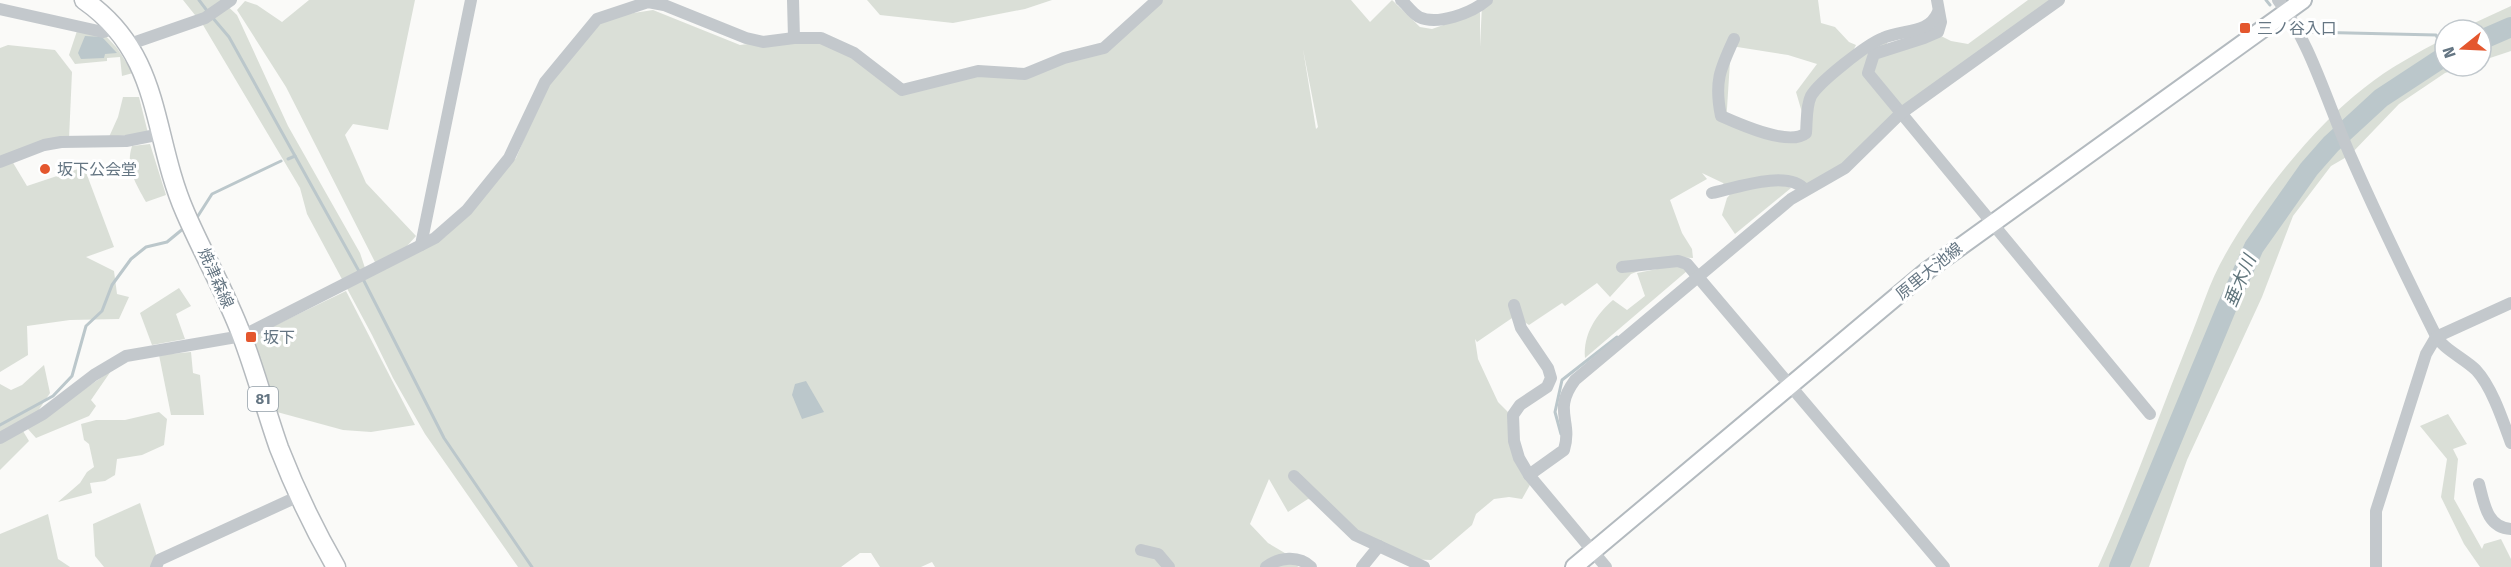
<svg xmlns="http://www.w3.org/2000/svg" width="2511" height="567" font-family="'Fira Sans','Noto Sans JP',sans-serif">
  <rect width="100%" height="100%" fill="#fafaf8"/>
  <g fill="#dadfd7" fill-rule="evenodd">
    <path d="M183,0h38l16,15 51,111 72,127 7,21 79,-38 70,-78 32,-75 53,-62 20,-6 32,-5 87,35 32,-4 49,-3 81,52 76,-19h54l72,-23 59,-48h188l19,22 22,-22 28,27 12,2 48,-17v35l2,-42 5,-5h331l3,23 14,4 14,15 7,3 -4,8 35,-14v7l48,-13 16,8 17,3 60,-44h27l-81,60 -129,108 -40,19 -12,-6 -65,9 -5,-7 -21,-10 5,6 -37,21 12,33 10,16 1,9 -18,-1 -44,17 -21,23 -13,-14 -32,23 -3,-3 -33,22 -14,-9 -38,26 -2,-3 3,20 20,43 15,15 18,66 -9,16 -13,-2 -15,2 -18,15 -4,11 -41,35 -25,-1 -51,-24 -38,-34 -9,-2 -20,13 -19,-33 -19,45 18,19 27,16 3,8h-363l-3,-5 -11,5h-41l-9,-14h-11l-19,14h-323l-93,-133 -32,-56 -21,-43 -65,-121 -7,-26 -97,-163zM1731,46l57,9 29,9 -21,28 12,41 -7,4 -75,-13zM1303,49l15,78 -2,2z"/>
    <path d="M309,0h106l-27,130 -35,-6 -8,11 21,48 50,53 -17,19 -23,9 -90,-177 -49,-77 8,-9 12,4 25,17z"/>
    <path d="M867,0h185l-27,9 -72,14 -73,-8z"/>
    <path d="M2511,6v45l-30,10v-31h-22z"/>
    <path d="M77,31l27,3 13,14 16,25 -11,3 -2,-19 -13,1v3l-32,3 -6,-9z"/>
    <path d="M2445,38v28h22l-22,7 -46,31 -49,51 -19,11 -38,50 -31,81 -75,163 -38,107h-51c33,-73 60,-149 90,-224 12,-28 21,-61 37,-88 31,-55 89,-129 139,-167 25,-20 53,-35 81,-50z"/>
    <path d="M8,45l47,5 17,22 -3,67 -69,20v-111z"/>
    <path d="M123,97h16l9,36 -39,4 9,-20z"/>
    <path d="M150,144l16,51 -20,7c-10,-18 -21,-35 -14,-56z"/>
    <path d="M12,161l15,25 57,-19 30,80 -28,10 28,14 3,23 12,3 -10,22 -49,1 -43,6 1,29 -28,17v-205z"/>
    <path d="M1782,184l9,4 -56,46 -13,-19 5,-17 5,-6z"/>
    <path d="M1677,265l10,6 -102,87c-2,-24 11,-43 28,-58l14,10 18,-14 -8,-23z"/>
    <path d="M179,288l12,18 -15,8 9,25 -33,6 -12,-32z"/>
    <path d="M346,291l69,134 -44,7 -28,-2 -66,-18 -24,-76z"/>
    <path d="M191,352l2,21 7,2 4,40h-33l-12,-60z"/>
    <path d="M44,365l6,28 -12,18 -38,21v-48l11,6 11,-5z"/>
    <path d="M111,371l-20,29 5,6 -7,10 -53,22 -9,-10z"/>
    <path d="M159,412l8,7 -3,26 -22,10 -25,4 -2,16 -10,6 -15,2 2,10 -34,9 22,-19 7,-11 7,-5 -5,-23 -5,-4 -3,-16 15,-4h29z"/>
    <path d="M2448,414l19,30 -14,5 5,10 -4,40 28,50 2,-5 17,-5 10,20v8h-31l-16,-23 -23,-47 6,-38 -27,-33z"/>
    <path d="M23,431l6,10 -29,29v-30z"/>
    <path d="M140,503l16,51 -2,13h-50l-9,-11 -2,-32z"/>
    <path d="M48,514l10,45 12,8h-70v-33z"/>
  </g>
  <g fill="#bbc7cb">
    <path d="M85,36l17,1 15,16 -12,1 -1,4 -23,1 -3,-6z"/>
    <path d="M806,381l18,31 -22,7 -10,-24 3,-11z"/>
  </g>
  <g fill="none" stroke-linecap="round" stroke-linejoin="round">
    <g stroke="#bbc7cb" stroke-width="3">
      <path d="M199,0l9,12"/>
      <path d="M2266,0l4,5"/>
      <path d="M212,17l17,20 131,236"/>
      <path d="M2307,32l129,3 9,17"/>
      <path d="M288,159l7,-3"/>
      <path d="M196,219l16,-25 69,-33"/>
      <path d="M363,279l81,159 88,129"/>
      <path d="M0,425l53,-29 19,-20 14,-50 16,-15 10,-26 19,-26 15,-12 21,-5 17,-14"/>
      <path d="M1561,434l-6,-22 7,-32 55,-43"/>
    </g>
    <g stroke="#bbc7cb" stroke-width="20">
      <path d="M2481,40l30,-13"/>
      <path d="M2119,567l107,-258 28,-62 55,-78 22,-25 50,-46 64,-42"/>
    </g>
    <defs>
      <path id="secondary" d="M1574,567l354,-297 375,-270"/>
      <path id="primary" d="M84,0c79,55 67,134 101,212 18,42 41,81 57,124 14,37 24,75 37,112 16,41 35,81 57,119"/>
    </defs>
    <use href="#secondary" stroke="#b3babf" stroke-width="20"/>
    <use href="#primary" stroke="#b5babe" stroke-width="21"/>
    <g stroke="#c3c8cc" stroke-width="12">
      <path d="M793,0l1,38"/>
      <path d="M1401,0c6,5 11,13 18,17 18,9 53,-4 68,-17"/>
      <path d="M1937,0l4,22 -3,10 -14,6 -50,16 -6,19 282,341"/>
      <path d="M2278,0c32,41 51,108 73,157 26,59 55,119 84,177 7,15 29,24 41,36 16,17 27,51 35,73"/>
      <path d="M0,9l103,23 13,-4"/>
      <path d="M1734,39c-14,30 -20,43 -13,77 18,8 68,31 85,17 1,-12 0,-27 5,-37 8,-14 56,-52 72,-58 22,-9 46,-4 55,-26"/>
      <path d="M130,44l75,-26 26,-18"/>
      <path d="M0,162l44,-17 17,-3 65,-1 35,-7"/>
      <path d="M1712,193c23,-5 77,-24 93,-3"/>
      <path d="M421,245l50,-245"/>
      <path d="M1622,267l56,-6 9,3 257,303"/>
      <path d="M1514,305l7,23 27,40 3,10 -4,9 -27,18 -7,10 1,26 5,17 10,17 77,92"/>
      <path d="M0,438l43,-24 51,-39 32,-19 116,-20 193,-98 32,-28 42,-52 36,-76 52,-63 51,-17 16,3 82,33 17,4 31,-4h27l33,15 48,37 76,-19 47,3 39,-16 40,-10 53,-48"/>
      <path d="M1529,475l35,-25c9,-30 -12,-39 11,-70l216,-181 54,-31 55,-54 159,-114"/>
      <path d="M1294,476l61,59 69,32"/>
      <path d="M2479,484c5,19 8,44 32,45"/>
      <path d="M1141,550l17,4 11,13"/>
      <path d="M156,567l3,-7 140,-64"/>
      <path d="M1266,567c13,-10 33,-12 45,0"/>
      <path d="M1362,567l17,-21"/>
      <path d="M2376,567v-56l50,-157 10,-17 75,-34"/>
    </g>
    <use href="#secondary" stroke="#fff" stroke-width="16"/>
    <use href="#primary" stroke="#fff" stroke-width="18"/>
  </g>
  <g fill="#e4572e" stroke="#fff" stroke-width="2">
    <rect x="2239" y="22" width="12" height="12" rx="3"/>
    <circle cx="45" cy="169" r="6"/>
    <rect x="245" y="331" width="12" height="12" rx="3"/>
  </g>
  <g text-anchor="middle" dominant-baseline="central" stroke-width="6" stroke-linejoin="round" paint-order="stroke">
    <rect fill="#fff" stroke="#939fa8" stroke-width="1.5" x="248" y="387" width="30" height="24" rx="4.5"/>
    <g font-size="15" font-weight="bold" fill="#657683">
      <text x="263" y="399">81</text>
    </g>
    <g font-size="16" fill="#657683" stroke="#fff" text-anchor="start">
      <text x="2257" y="28">三ノ谷入口</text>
      <text x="57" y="169">坂下公会堂</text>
      <text x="263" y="337">坂下</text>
    </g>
    <g font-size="16" fill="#657683" stroke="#fff">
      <text transform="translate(1929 271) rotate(-39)">原里大池線</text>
      <text transform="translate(216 278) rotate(66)">焼津森線</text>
    </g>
    <g font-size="18" font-style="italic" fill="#60757c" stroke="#fff">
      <text transform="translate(2240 281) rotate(-67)">垂木川</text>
    </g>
  </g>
  <g transform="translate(2463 48) rotate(252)"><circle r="28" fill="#ffffff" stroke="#c1c8cd" stroke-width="1.5"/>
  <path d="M0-4.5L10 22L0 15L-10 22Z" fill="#e4572e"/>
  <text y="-9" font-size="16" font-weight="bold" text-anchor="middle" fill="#657683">N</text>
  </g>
</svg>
